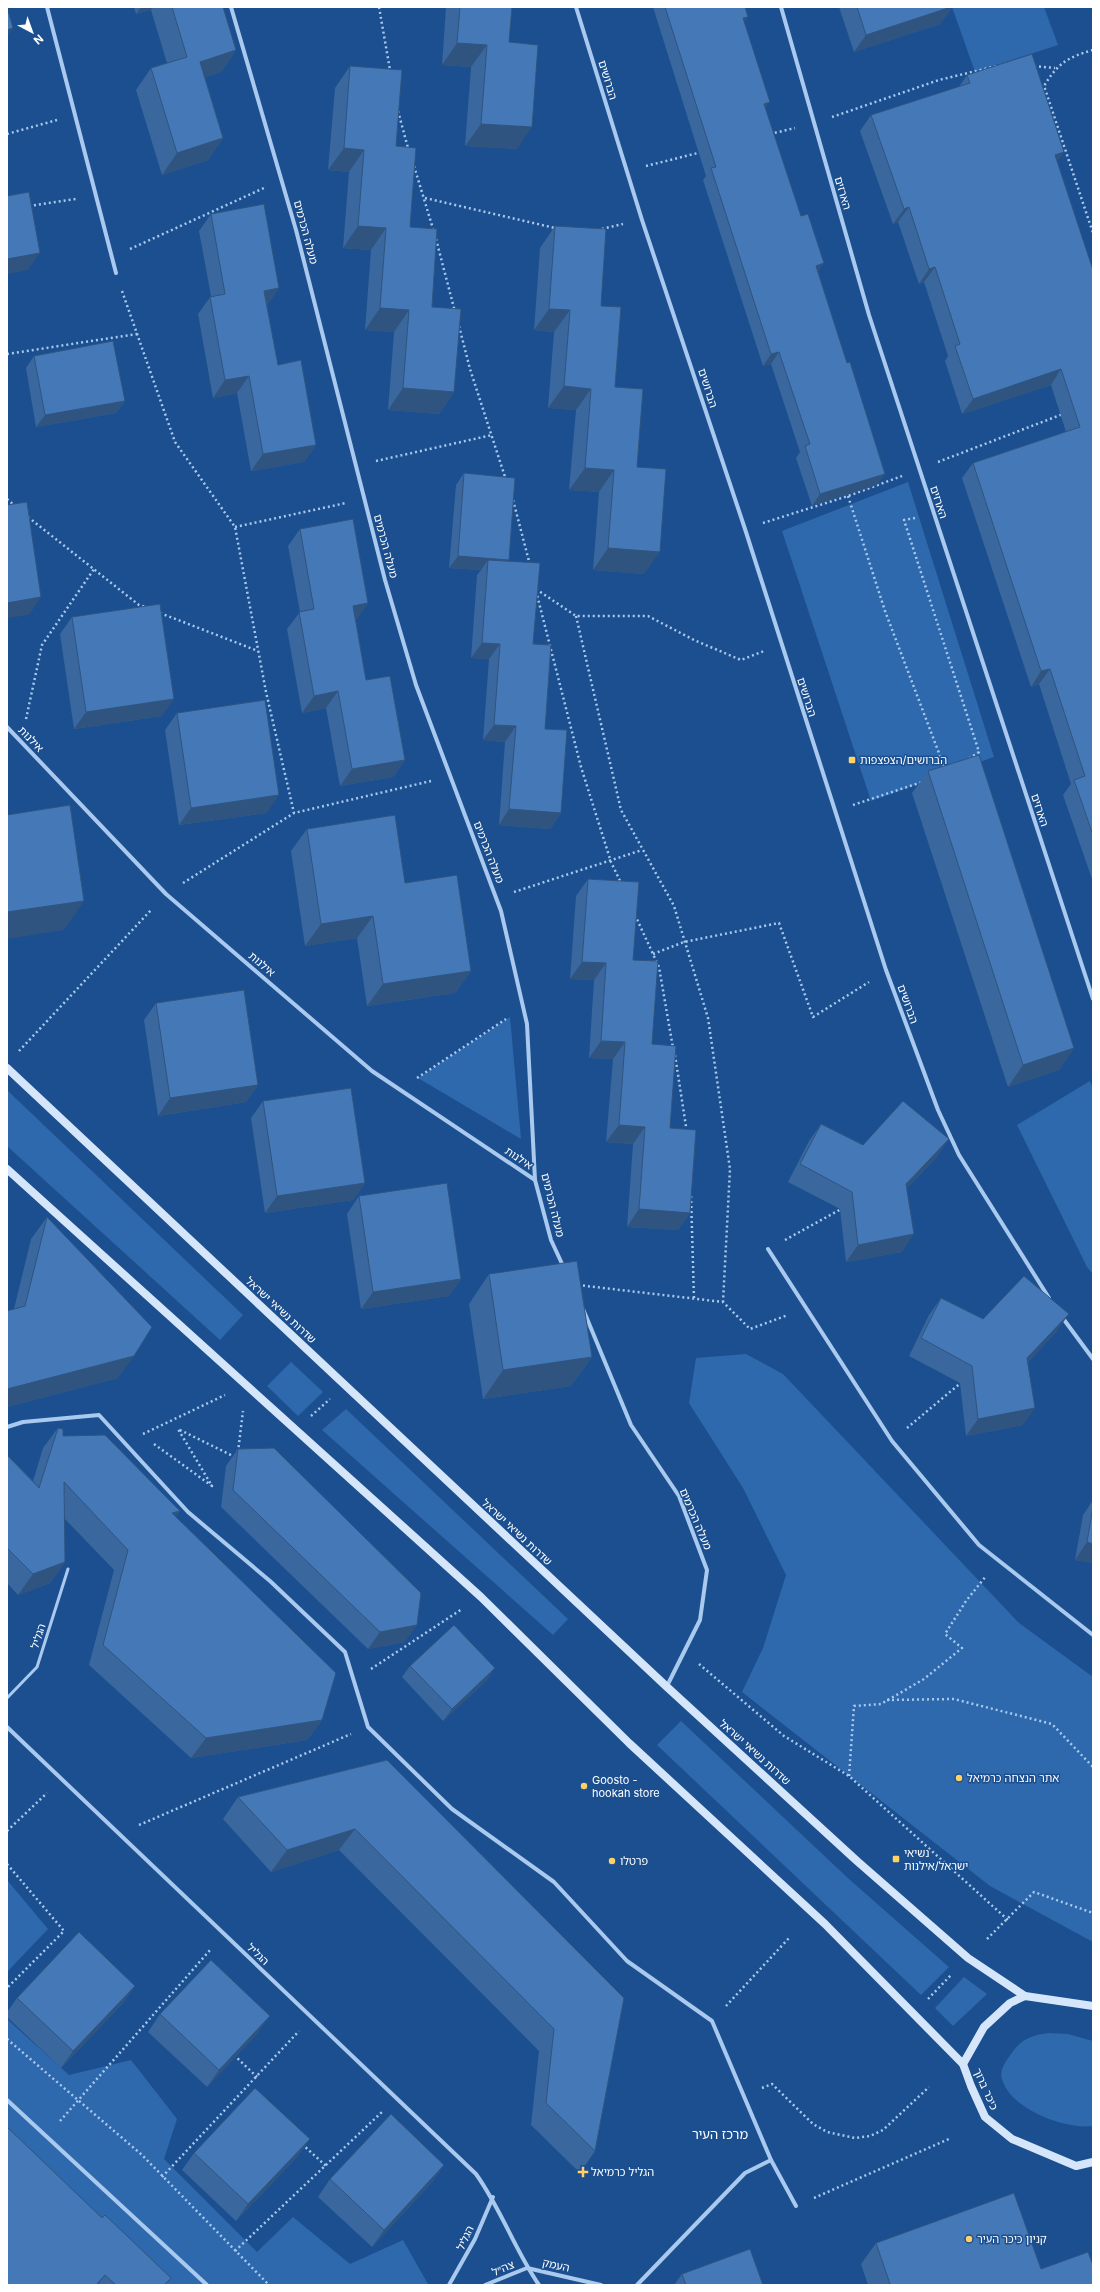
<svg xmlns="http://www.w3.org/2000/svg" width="1100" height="2292" font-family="Inter,'Noto Sans Hebrew',sans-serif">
  <rect width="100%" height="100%" fill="#1b4f8f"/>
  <g fill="#2e69ad">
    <path d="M952,7h92l14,38 -83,27z"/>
    <path d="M908,482l86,275 -123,44 -89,-270z"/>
    <path d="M510,1017l11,122 -103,-61z"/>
    <path d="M1090,1081l3,8v185l-6,-7 -70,-142z"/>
    <path d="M7,1090l236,225 -23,25 -213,-194z"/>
    <path d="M746,1354l37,20 236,249 74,54v265l-103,-56 -248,-194 21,-44 23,-73 -43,-87 -54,-85 7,-45z"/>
    <path d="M291,1362l32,30 -25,24 -31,-30z"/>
    <path d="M346,1409l222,210 -15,16 -231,-205z"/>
    <path d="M681,1721l169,159 99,87 -28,28 -264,-250z"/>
    <path d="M7,1880l41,49 -41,43z"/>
    <path d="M964,1977l23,17 -34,32 -18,-18z"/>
    <path d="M7,2019l62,56 62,-15 46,59 -13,40 93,93 36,-35 57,47 53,-24 25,44 -266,1 -155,-143z"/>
    <path d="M1049,2033l19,1 25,7v85c-28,4 -83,-17 -91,-47 -3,-9 4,-18 9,-25 10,-15 21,-19 38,-21z"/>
  </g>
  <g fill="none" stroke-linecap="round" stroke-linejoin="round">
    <g stroke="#a9c9ee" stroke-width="2.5" stroke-dasharray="2 3" stroke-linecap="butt">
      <path d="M379,7l11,63"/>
      <path d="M1093,50c-25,7 -35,13 -49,36l49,147"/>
      <path d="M1034,66l21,2"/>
      <path d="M398,111l10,37"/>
      <path d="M832,117l107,-37 66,-16"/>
      <path d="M7,134l50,-14"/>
      <path d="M770,134l25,-6"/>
      <path d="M414,166l20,66"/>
      <path d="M646,166l56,-14"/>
      <path d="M425,198l130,30"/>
      <path d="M29,206l47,-7"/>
      <path d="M597,230l26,-6"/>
      <path d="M436,239l19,73"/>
      <path d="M130,249l134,-61"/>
      <path d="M122,291l53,151 60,85 31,165 28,121"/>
      <path d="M459,326l11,43 36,111"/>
      <path d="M7,354l130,-20"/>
      <path d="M376,461l116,-26"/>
      <path d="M938,462l125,-48"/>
      <path d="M848,496l37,115 60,158"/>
      <path d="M7,499l8,7"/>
      <path d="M513,500l17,65"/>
      <path d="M28,517l111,88 7,2"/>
      <path d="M915,518l-11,2 75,232 -9,6"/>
      <path d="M763,523l85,-27 54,-20"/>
      <path d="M235,527l111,-24"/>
      <path d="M536,589l40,27h72l46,24 47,20 23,-9"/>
      <path d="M536,591l45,176 30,95 10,21"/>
      <path d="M160,613l98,38"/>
      <path d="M576,616l45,194 53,96 34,112 22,151 -7,133"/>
      <path d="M26,719l16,-74 52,-76"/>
      <path d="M853,805l69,-23"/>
      <path d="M183,883l111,-70 137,-32"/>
      <path d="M514,892l128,-42"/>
      <path d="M635,915l24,52 14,81"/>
      <path d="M653,954l31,-12 95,-19 34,94 56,-35"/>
      <path d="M19,1051l133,-142"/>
      <path d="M675,1055l12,78"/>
      <path d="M417,1078l89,-59"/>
      <path d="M691,1196l3,103"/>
      <path d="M785,1240l58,-32"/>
      <path d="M578,1285l145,17 27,27 38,-14"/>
      <path d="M311,1416l19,-17"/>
      <path d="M907,1428l56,-47"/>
      <path d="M143,1434l82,-39"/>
      <path d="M154,1444l58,42 -34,-57 57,28"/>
      <path d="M238,1452l5,-41"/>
      <path d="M699,1664l85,72 65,40 159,144"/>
      <path d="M371,1669l91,-60"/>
      <path d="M887,1700l67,-1 98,25 41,43"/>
      <path d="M849,1776l5,-70 27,-2 43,-25 38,-31 -17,-14 21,-33 20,-25"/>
      <path d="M139,1825l212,-91"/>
      <path d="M7,1831l40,-38"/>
      <path d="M7,1864l57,67 -57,57"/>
      <path d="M987,1939l47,-47 59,21"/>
      <path d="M928,1999l24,-25"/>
      <path d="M726,2006l63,-68"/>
      <path d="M7,2039l135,116 127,130"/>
      <path d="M234,2055l23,22"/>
      <path d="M762,2088l10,-4 41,40 14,8 28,6 15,-2 13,-6 46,-43"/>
      <path d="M60,2121l151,-172"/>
      <path d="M302,2144l24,22"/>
      <path d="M162,2177l137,-146"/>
      <path d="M814,2198l137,-60"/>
      <path d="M235,2251l148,-140"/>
    </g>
    <path stroke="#a9c9ee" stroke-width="3" d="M7,1698l30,-31 31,-98"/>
    <g stroke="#a9c9ee" stroke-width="4">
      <path d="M47,7l69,266"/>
      <path d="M231,7l65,223 89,350 31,105 85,226 26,113 8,156 16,60 13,28"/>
      <path d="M576,7l66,213 103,309 141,441 52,140 21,45 90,143"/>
      <path d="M781,7l88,308 224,684"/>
      <path d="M7,727l159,167 206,177 163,109"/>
      <path d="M768,1249l124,192 87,104 114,90"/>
      <path d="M583,1309l48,116 48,71 28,74 -7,50 -33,66"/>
      <path d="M1062,1317l31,42"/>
      <path d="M7,1427l16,-5 76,-7 89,97 82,69 75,71 23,75 84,82 102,73 73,79 85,60 59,139 25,46"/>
      <path d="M7,1727l469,447c25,35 39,76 63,111"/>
      <path d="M7,2100l200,185"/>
      <path d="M527,2268l74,17"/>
      <path d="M449,2285l26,-46 18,-42"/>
      <path d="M485,2285l42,-17"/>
      <path d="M637,2285l108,-112 26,-13"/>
    </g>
    <g stroke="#d6e6fa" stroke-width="8">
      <path d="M7,1068l660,619 190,174 111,97 57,38"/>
      <path d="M7,1169l474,428 148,146 196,181 138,140 8,22 14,31 27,22 64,27 17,-4"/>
      <path d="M963,2064l21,-37 26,-24 15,-7 68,10"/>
    </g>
  </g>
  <g fill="#3a679d">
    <path d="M134,7h89l13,43 -15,22 -16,5 18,61 -15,22 -46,15 -26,-85 15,-22 16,-5 -16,-53 -15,4z"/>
    <path d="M446,7h66l-3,35 8,107 -52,-3 6,-79 -29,-2z"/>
    <path d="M653,7h92l3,10 -4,5 21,87 53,163 59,213 -65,21 -16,-48 4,-6 -29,-88 -8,2 -60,-186 3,-4z"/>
    <path d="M839,7h113l-12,17 -86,28z"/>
    <path d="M350,66l46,80 14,81 44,165 -15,22 -51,-4 6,-78 -29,-2 6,-80 -28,-2 6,-76 -21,-2 7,-82z"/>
    <path d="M967,75l90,86 36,109v612l-30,-87 8,-11 -32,-100 -8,3 -69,-209 11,-15 93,-31 -15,-47 -89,29 -17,-53 3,-5 -24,-74 -5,2 -21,-62 -5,2 -33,-93 11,-16 88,-28z"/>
    <path d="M211,214l68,74 -12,17 11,60 38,80 -12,17 -53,9 -14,-78 -24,5 -15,-84 13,-18 -12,-65z"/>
    <path d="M555,226l46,80 14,81 22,80 7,107 -51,-4 6,-78 -30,-2 7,-80 -28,-2 6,-76 -20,-2 6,-82z"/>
    <path d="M34,356l91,45 -9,12 -80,14 -10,-59z"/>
    <path d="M464,473l45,87 -1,1 25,83 12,85 16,84 -11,16 -51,-4 6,-83 -22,-2 6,-81 -18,-1 6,-83 4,-5 -32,-2 7,-83z"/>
    <path d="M300,529l56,92 10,59 39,80 -12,17 -53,9 -14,-78 -24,5 -15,-84 13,-17 -12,-66z"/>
    <path d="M72,617l90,99 -88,13 -14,-95z"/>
    <path d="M177,713l90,100 -88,12 -14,-95z"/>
    <path d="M928,771l146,277 -15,22 -51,17 -96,-294z"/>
    <path d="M307,829l98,54 66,88 -16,22 -88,13 -10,-68 -52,8 -14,-95z"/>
    <path d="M588,879l45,81 37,168 20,85 -12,17 -51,-3 6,-83 -27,-2 7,-83 -24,-1 5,-78 -24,-1 6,-83z"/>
    <path d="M156,1003l102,82 -12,17 -88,14 -14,-96z"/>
    <path d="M263,1101l102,82 -12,17 -88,13 -14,-95z"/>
    <path d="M821,1124l42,21 74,12 -30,31 -5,64 -56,10 -6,-53 -52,-27 21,-41z"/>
    <path d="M359,1196l102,83 -12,17 -88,13 -14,-95z"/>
    <path d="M47,1217l71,161 -111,29v-96l7,-2 17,-70z"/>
    <path d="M489,1274l103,83 -21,29 -88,13 -14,-95z"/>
    <path d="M941,1298l42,21 74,12 -29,31 -5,63 -57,11 -6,-53 -51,-27 20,-41z"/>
    <path d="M58,1428l5,8 117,75 -5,6 147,203 -15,20 -116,18 -102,-93 25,-95 -50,-52 1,44 -15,21 -32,12 -11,-12v-128l26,26 10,-33z"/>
    <path d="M238,1449l167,193 -37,7 -147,-142 5,-41z"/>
    <path d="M1093,1500v63l-18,-3 8,-45z"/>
    <path d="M410,1666l77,14 -44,41 -41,-44z"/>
    <path d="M387,1760l237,238 -29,153 -15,22 -49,-48 8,-74 -200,-201 -68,22 -48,-53 15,-22z"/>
    <path d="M135,1986l-12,17 -62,65 -54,-51v-5l10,-14z"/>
    <path d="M160,2014l98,19 -51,54 -59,-55z"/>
    <path d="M310,2139l-12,17 -62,65 -54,-51 12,-17z"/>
    <path d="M444,2165l-12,17 -60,65 -54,-50 12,-18z"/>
    <path d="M102,2218l69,60 -5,7h-159z"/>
    <path d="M876,2243l165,26 52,16h-225l-7,-21z"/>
    <path d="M682,2274l81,11h-89z"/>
  </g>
  <g fill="#305480">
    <path d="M141,7h12l-2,3 -15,4z"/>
    <path d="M952,7l-12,17 -86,28 12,-17z"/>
    <path d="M748,17l-8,12 3,-11z"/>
    <path d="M13,28l-6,9v-7z"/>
    <path d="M457,43l30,2 -16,22 -29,-2z"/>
    <path d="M236,50l-15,22 -36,12 15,-22z"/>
    <path d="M770,102l-8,11 2,-9z"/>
    <path d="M481,124l51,3 -15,22 -52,-3z"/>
    <path d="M223,138l-15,22 -46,15 15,-22z"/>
    <path d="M344,148l20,2 -15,22 -21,-2z"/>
    <path d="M1064,152l-11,15 2,-12z"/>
    <path d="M909,207l-11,15 -5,2 11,-15z"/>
    <path d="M358,226l28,2 -15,22 -28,-2z"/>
    <path d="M40,253l-12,17 -21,4v-15z"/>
    <path d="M824,263l-8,12v-9z"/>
    <path d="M935,267l-11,15 -5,2 10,-15z"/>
    <path d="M279,288l-12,17 -3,-14z"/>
    <path d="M380,308l29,2 -15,22 -29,-2z"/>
    <path d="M549,309l21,1 -16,22 -20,-2z"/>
    <path d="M779,352l-8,12 -8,2 8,-12z"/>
    <path d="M1061,369l-10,16 -89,29 11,-15z"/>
    <path d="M249,376l-12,17 -24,5 12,-18z"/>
    <path d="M564,386l27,3 -15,21 -28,-2z"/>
    <path d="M403,388l51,4 -15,22 -51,-4z"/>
    <path d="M125,401l-9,12 -80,14 9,-12z"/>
    <path d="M316,445l-12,17 -53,9 12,-17z"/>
    <path d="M585,468l29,2 -15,22 -30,-2z"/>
    <path d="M885,474l-8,11 -65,21 8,-12z"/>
    <path d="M608,548l52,4 -16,22 -51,-4z"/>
    <path d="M458,556l51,4 -8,12 -13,-12 -7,10 -32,-2z"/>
    <path d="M41,597l-12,18 -22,3v-15z"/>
    <path d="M368,603l-12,18 -3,-15z"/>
    <path d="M482,643l18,1 -11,15 -18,-1z"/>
    <path d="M1050,669l-11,15 -8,3 10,-16z"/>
    <path d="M338,691l-12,17 -24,5 12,-17z"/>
    <path d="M174,699l-12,17 -88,13 12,-17z"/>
    <path d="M494,725l22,1 -11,16 -22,-2z"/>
    <path d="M405,760l-12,17 -53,9 12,-17z"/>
    <path d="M279,795l-12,18 -88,12 12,-17z"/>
    <path d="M509,809l52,4 -11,16 -51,-4z"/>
    <path d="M84,901l-20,29 -57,9v-27z"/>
    <path d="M373,916l-16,22 -52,8 16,-22z"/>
    <path d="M582,962l24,1 -12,17 -24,-1z"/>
    <path d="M471,971l-16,22 -88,13 16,-22z"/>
    <path d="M601,1041l24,1 -12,17 -24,-1z"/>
    <path d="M1074,1048l-15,22 -51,17 15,-22z"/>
    <path d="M258,1085l-12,17 -88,14 12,-18z"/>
    <path d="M619,1125l26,2 -12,17 -27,-2z"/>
    <path d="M949,1139l-12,18 -43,44 12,-17z"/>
    <path d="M365,1183l-12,17 -88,13 12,-17z"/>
    <path d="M639,1209l51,4 -12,17 -51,-3z"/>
    <path d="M914,1234l-12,18 -56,10 12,-17z"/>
    <path d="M461,1279l-12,17 -88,13 12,-17z"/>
    <path d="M1069,1314l-12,17 -42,44 12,-17z"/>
    <path d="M134,1356l-16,22 -111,29v-18z"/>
    <path d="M592,1357l-21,29 -88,13 20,-29z"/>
    <path d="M1035,1408l-12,17 -57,11 12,-17z"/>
    <path d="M180,1511l-15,20 7,-18z"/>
    <path d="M1087,1542l6,2v19l-18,-3z"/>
    <path d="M65,1562l-15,21 -32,12 15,-21z"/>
    <path d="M417,1625l-12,17 -37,7 12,-17z"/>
    <path d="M495,1668l-8,12 -44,41 9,-12z"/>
    <path d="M322,1720l-15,20 -116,18 15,-20z"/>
    <path d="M355,1829l-16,21 -68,22 16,-22z"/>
    <path d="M135,1986l-12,17 -62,65 12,-17z"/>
    <path d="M270,2016l-12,17 -51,54 12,-17z"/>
    <path d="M310,2139l-12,17 -62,65 12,-17z"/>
    <path d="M444,2165l-12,17 -60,65 12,-17z"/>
    <path d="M105,2275l-7,10h-2z"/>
  </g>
  <g fill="#4478b7" stroke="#305480">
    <path d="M7,7l6,21 -6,2z"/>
    <path d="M172,7h51l13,43 -36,12 23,76 -46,15 -26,-85 36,-11z"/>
    <path d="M460,7h52l-3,35 29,3 -6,82 -51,-3 6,-79 -30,-2z"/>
    <path d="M665,7h80l3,10 -5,1 27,84 -6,2 37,112 7,-2 16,49 -8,3 31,97 3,-1 35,112 -65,20 -15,-48 5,-2 -31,-92 -8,2 -60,-186 5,-1z"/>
    <path d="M857,7h94l-85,28z"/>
    <path d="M1032,54l32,98 -9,3 38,115v565l-19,-55 11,-4 -35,-107 -9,2 -68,-208 107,-36 -19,-58 -88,30 -18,-53 5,-2 -25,-77 -6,2 -20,-62 -5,2 -33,-94 99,-32 -3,-8z"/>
    <path d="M350,66l52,4 -6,76 20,2 -6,79 27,2 -5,78 29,2 -7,83 -51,-4 6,-78 -29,-2 6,-80 -28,-2 6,-76 -20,-2z"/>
    <path d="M29,192l11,61 -33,6v-63z"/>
    <path d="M264,204l15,84 -15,3 14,74 23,-5 15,85 -53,9 -14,-78 -24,4 -15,-83 15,-3 -14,-80z"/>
    <path d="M555,226l51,3 -5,77 20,1 -6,80 28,2 -6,78 29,2 -6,83 -52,-4 6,-78 -29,-2 6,-79 -27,-3 6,-76 -21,-1z"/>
    <path d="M113,341l12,60 -80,14 -11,-59z"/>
    <path d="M464,473l51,5 -6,82 -51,-4z"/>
    <path d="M27,502l14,95 -34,6v-98z"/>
    <path d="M353,519l15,84 -15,3 13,74 24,-4 15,84 -53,9 -14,-78 -24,5 -15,-84 15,-3 -14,-80z"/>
    <path d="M488,560l52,3 -7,81 18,1 -6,84 22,1 -6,83 -52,-4 7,-83 -22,-1 6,-81 -18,-1z"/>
    <path d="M160,604l14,95 -88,13 -14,-95z"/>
    <path d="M265,700l14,95 -88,13 -14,-95z"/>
    <path d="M979,755l95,293 -51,17 -95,-294z"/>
    <path d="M70,805l14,96 -77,11v-97z"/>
    <path d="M395,815l10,68 52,-8 14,96 -88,13 -10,-68 -52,8 -14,-95z"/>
    <path d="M588,879l51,3 -6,78 25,1 -6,83 24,2 -6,82 26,2 -6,83 -51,-4 6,-82 -26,-2 6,-83 -24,-1 5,-78 -24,-1z"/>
    <path d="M244,990l14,95 -88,13 -14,-95z"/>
    <path d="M351,1088l14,95 -88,13 -14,-95z"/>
    <path d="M903,1101l46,38 -43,45 8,50 -56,11 -6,-53 -52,-28 21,-40 42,21z"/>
    <path d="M447,1183l14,96 -88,13 -14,-96z"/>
    <path d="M47,1217l105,110 -18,29 -127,33v-78l18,-5z"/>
    <path d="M577,1261l15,96 -89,13 -14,-96z"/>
    <path d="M1024,1276l45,38 -42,44 8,50 -57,11 -6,-53 -51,-28 20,-40 42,21z"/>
    <path d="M58,1428l5,1v7l42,-1 75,76 -8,2 164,160 -14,47 -116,18 -103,-93 25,-95 -64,-68 1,80 -32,12 -26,-26v-93l32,33z"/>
    <path d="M274,1448l147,145 -4,32 -37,7 -147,-142 5,-41z"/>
    <path d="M1093,1507v37l-6,-2z"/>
    <path d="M454,1625l41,43 -43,41 -42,-43z"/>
    <path d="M387,1760l237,238 -29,153 -49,-48 8,-74 -199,-200 -68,21 -49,-53z"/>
    <path d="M79,1932l56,54 -62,65 -56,-53z"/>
    <path d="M211,1960l59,56 -51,54 -59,-56z"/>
    <path d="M255,2088l55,51 -62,65 -54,-51z"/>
    <path d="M391,2114l53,51 -60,65 -54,-51z"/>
    <path d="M7,2127l95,91 3,-3 66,63 -7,7h-48l-11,-10 -9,10h-89z"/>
    <path d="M1014,2193l27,76 47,-17 5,13v20h-206l3,-1 -14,-41z"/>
    <path d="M750,2249l13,36h-77l-4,-11z"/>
  </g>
  <g fill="#ffd166" stroke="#1b4f8f" stroke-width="1.5">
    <rect x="848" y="756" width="8" height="8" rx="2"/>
    <circle cx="959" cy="1778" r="4"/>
    <circle cx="584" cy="1786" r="4"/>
    <rect x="892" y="1855" width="8" height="8" rx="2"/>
    <circle cx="612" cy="1861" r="4"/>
    <path d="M581 2166h4v4h4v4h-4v4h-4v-4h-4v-4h4z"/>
    <circle cx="969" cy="2239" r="4"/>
  </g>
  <g text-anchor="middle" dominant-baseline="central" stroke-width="3" stroke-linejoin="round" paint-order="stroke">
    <g font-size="11" fill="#fff" stroke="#1b4f8f">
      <text transform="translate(608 80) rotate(73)">הברושים</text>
      <text transform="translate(843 193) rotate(74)">הארזים</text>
      <text transform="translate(306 232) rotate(75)">מעלה הכרמים</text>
      <text transform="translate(708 388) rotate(72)">הברושים</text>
      <text transform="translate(939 502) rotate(72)">הארזים</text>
      <text transform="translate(386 546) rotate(75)">מעלה הכרמים</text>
      <text transform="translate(807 697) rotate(72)">הברושים</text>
      <text transform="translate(31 739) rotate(46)">אילנות</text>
      <text transform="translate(1040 810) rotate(72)">הארזים</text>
      <text transform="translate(489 852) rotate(69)">מעלה הכרמים</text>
      <text transform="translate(262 964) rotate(41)">אילנות</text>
      <text transform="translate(908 1004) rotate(70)">הברושים</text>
      <text transform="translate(519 1158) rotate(34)">אילנות</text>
      <text transform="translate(553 1205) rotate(76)">מעלה הכרמים</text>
      <text transform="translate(281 1310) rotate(43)">שדרות נשיאי ישראל</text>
      <text transform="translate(696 1519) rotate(67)">מעלה הכרמים</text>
      <text transform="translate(517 1532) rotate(43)">שדרות נשיאי ישראל</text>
      <text transform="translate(38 1636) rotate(-72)">הגליל</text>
      <text transform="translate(755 1752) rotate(42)">שדרות נשיאי ישראל</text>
      <text transform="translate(258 1954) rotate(43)">הגליל</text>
      <text transform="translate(986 2089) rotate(66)">כיכר ברוך</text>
      <text transform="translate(465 2238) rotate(-65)">הגליל</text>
      <text transform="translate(556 2265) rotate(12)">העמק</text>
      <text transform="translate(503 2268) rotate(-23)">צה״ל</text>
    </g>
    <g font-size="11" fill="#fff" stroke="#1b4f8f" text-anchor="start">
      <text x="860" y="760">הברושים/הצפצפות</text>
      <text x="967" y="1778">אתר הנצחה כרמיאל</text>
      <text x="592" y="1780">Goosto -<tspan x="592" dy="13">hookah store</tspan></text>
      <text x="904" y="1853">נשיאי<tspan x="904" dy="13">ישראל/אילנות</tspan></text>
      <text x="620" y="1861">פרטלו</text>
      <text x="591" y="2172">הגליל כרמיאל</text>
      <text x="977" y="2239">קניון כיכר העיר</text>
    </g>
    <g font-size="13" fill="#fff" stroke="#1b4f8f">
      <text x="720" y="2134">מרכז העיר</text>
    </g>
  </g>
  <rect width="1100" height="2292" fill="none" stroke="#ffffff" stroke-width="16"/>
  <g transform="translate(32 32) rotate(139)" stroke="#1b4f8f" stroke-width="3" paint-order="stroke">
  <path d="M0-3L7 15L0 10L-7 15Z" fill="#ffffff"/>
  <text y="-6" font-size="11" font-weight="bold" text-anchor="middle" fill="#ffffff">N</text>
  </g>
</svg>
